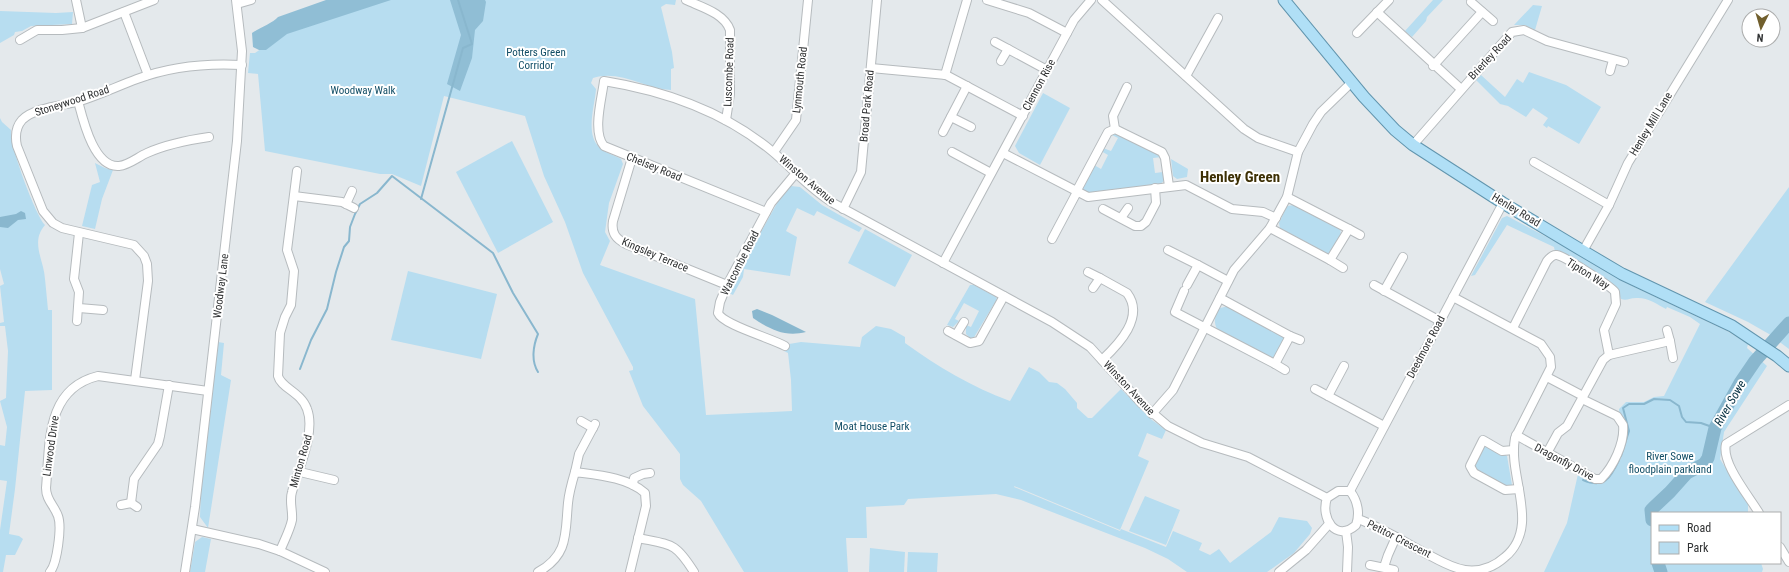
<svg xmlns="http://www.w3.org/2000/svg" width="1789" height="572" font-family="'Roboto Condensed',sans-serif">
  <rect width="100%" height="100%" fill="#e4e9ec"/>
  <g fill="#b7ddf0">
    <path d="M379,0h297l-1,5 -9,-1 -5,3 11,45 2,16 -3,1v21c-25,-1 -52,-21 -78,-12l-2,5 5,6c-1,16 -11,45 3,58 6,6 15,8 22,12l2,5 -14,39 -4,29 5,9 -10,24 95,34 11,116 86,-4 -1,-31 -3,-27 -4,-2 5,-7 12,-2 59,5 2,-10 14,-11 15,3 14,8v6c33,24 67,44 105,58l19,-34 10,5 10,10 8,1 8,6 12,14v5l11,10h4l29,-29 31,31 14,10 -4,9 -15,-6 -9,23 11,5 -29,69 -106,-44 29,-70 40,17 -40,-17 -29,71 106,44 1,-2 45,18 7,-16 29,12 -3,7 11,5 9,-6 11,14 41,-31 8,-15 28,4 5,7 -2,6 -16,19 -27,19h-80l-19,-13 -23,-11 -124,-48 -25,-6 -88,5 -4,6 -38,2 1,31h-21l2,34h-104l-43,-71 -18,-16 -3,-6v-25l-37,-48 -14,-35 4,-1v-3l-50,-94 -18,-51 -21,-46 -19,-60 -81,-20 -23,90 -29,-12h-12l-115,-23 -7,-77 -10,-1 2,-20h5l32,-22z"/>
    <path d="M1433,0h10l-16,17 -1,4 -14,16 -7,-6z"/>
    <path d="M1533,5l9,1 -7,24 -10,-5h-11z"/>
    <path d="M0,11l56,2 17,-1 -1,12 -41,2 -9,5 -7,1 -1,3 -14,8z"/>
    <path d="M1529,72l37,13 35,22 -22,37 -31,-18 -1,2 -4,-3 5,-7 -15,-10 -7,9 -18,-11 -8,-2 -24,-24 5,-5 24,22 12,-18 6,4z"/>
    <path d="M1043,93l27,15 -30,57 -21,-12 -4,-7z"/>
    <path d="M0,118l2,4 9,8c-2,14 24,84 34,95 -15,17 -1,35 0,54 1,10 2,20 3,31h4v80l-27,1 -10,98 -6,45 10,2 4,3 -8,16h-9l-3,17h-3v-42l7,-49 -7,-1v-35l5,1 2,-19 -7,-26 6,-3 2,-47 -3,-25h-5v-3l4,-1 -4,-36 4,-2 -4,-15z"/>
    <path d="M1112,132l48,22 2,3 -9,1 2,15 8,-1 1,9 -4,3 -75,9 -3,-4 12,-24 7,4 7,-14 -7,-4 2,-3 8,3 7,-13 -8,-4z"/>
    <path d="M512,141l41,81 -55,31 -42,-81z"/>
    <path d="M1171,159l17,10 -1,8 -10,2 -4,-3z"/>
    <path d="M95,163l10,5 8,2 -11,29 -7,30 -13,-3 10,-41 8,-3z"/>
    <path d="M791,186l9,1 22,18 40,23 -3,4 -42,-21 -3,5 -17,-8 -11,23 11,6 -7,39 -46,-7 -1,8 -10,18 -6,-3 53,-94z"/>
    <path d="M1789,187v162l-20,-15 -21,-12 -43,-20z"/>
    <path d="M1294,205l46,23 1,7 -10,18h-7l-44,-24 -1,-6 8,-17z"/>
    <path d="M1507,216l53,28 64,38 103,49 21,13 -1,4 20,18 -43,66 -4,27 28,45v9h-96v50h109l2,6 -1,3h-218l23,-49 11,-49 19,8 25,-35 -3,-38 7,-7h18l10,-5 10,-1 36,-72 -10,-7 -23,-10 -1,2c-9,-5 -19,-12 -30,-11 -6,0 -9,3 -15,1l-5,-12 -61,-35 -1,-5 -47,-22 -32,50 -4,1 31,-58z"/>
    <path d="M865,229l47,26 -17,32 -47,-24z"/>
    <path d="M408,271l89,23 -16,65 -90,-19z"/>
    <path d="M970,285h4l22,12 1,2 -24,40 -3,-1 -4,-4v-9l5,2 8,-16 -15,-8 -9,16 4,2 -6,6 -6,-2z"/>
    <path d="M1229,306l54,29 2,4 -10,19 -5,-1 -53,-28c-4,-8 -2,-14 3,-21z"/>
    <path d="M218,342l6,1 -3,32 10,5 -23,148 -8,-11 1,-30z"/>
    <path d="M1488,446l19,10 5,29 -2,1h-4l-32,-18 -1,-4 10,-17z"/>
    <path d="M1145,496l35,14 -14,35 -37,-14z"/>
    <path d="M202,537l9,2 -6,33h-15l5,-30z"/>
    <path d="M870,548l35,4 -1,20h-35z"/>
    <path d="M908,552l30,1 -1,19h-30z"/>
  </g>
  <g fill="#90bed5">
    <path d="M326,0h65l-104,34 -21,16h-7l-6,-3 -1,-14c7,-5 21,-10 26,-16z"/>
    <path d="M450,0h35l1,2 -3,19 -8,9 -3,28 -12,33 -13,-7 14,-49z"/>
  </g>
  <g fill="#89b7ce">
    <path d="M21,211l4,2 1,6 -8,1 -10,8 -8,-1v-10l16,-3z"/>
    <path d="M757,309l15,6 34,17c-21,5 -35,-2 -53,-14l-1,-7z"/>
  </g>
  <g fill="none" stroke-linecap="round" stroke-linejoin="round">
    <g stroke="#89b7ce" stroke-width="2">
      <path d="M421,199l42,-151 9,-4 -14,-44"/>
      <path d="M300,369l11,-29 16,-31 9,-37 8,-25 5,-6 1,-14 5,-13 5,-10 17,-11 15,-17 101,77 20,40 25,41c-5,12 -7,27 0,38"/>
      <path d="M1621,456l8,-25 -6,-23 6,-4h15l10,-5 16,1 9,6 3,11 4,5 15,1 14,5"/>
      <path d="M1583,480c21,9 27,-1 36,-20"/>
    </g>
    <g stroke="#89b7ce" stroke-width="13">
      <path d="M1652,520l-1,-10 2,-2 17,-16 17,-19 17,-9 4,-6 7,-30 25,-45 15,-22 34,-38"/>
      <path d="M1658,563l3,9"/>
    </g>
    <defs>
      <g id="minor">
        <path d="M76,0l6,28"/>
        <path d="M686,0c15,7 38,13 44,30v64l-4,26"/>
        <path d="M987,0l42,13 38,20"/>
        <path d="M1102,0l142,129 14,9 40,14"/>
        <path d="M1471,2l22,19"/>
        <path d="M237,4l14,-4"/>
        <path d="M124,12l24,63"/>
        <path d="M1377,12l84,77"/>
        <path d="M1357,33l32,-33"/>
        <path d="M20,40l17,-10h25l20,-2 72,-28"/>
        <path d="M995,42l52,28"/>
        <path d="M1001,61l7,-12"/>
        <path d="M1433,66l49,-54"/>
        <path d="M871,68l75,7 77,41"/>
        <path d="M1610,71l3,-11"/>
        <path d="M945,75l22,-75"/>
        <path d="M1186,76l32,-58"/>
        <path d="M78,101c5,19 16,67 41,65 10,-1 19,-9 28,-13 20,-9 41,-13 62,-16"/>
        <path d="M951,117l20,10"/>
        <path d="M1115,129l-2,-13 14,-29"/>
        <path d="M943,132l24,-46"/>
        <path d="M1413,145l99,-113 12,-2 23,11 77,21"/>
        <path d="M774,152l22,-32 12,-120"/>
        <path d="M952,152l39,21"/>
        <path d="M1003,153l85,44 98,-12 46,24 31,3 13,6"/>
        <path d="M632,158l-19,63c-2,12 3,18 13,23l101,41"/>
        <path d="M1534,162l75,43"/>
        <path d="M1076,192l32,-60 7,-3 47,23 3,6 4,28"/>
        <path d="M294,196l48,6 12,6"/>
        <path d="M346,204l6,-13"/>
        <path d="M843,209l18,-37 16,-172"/>
        <path d="M1103,209l32,17h6l5,-4 10,-19 -1,-15"/>
        <path d="M766,212l-162,-66c-12,-14 -2,-48 0,-65 62,10 120,30 169,71 20,17 37,37 60,51l219,119 38,25 51,56 27,23 34,17 46,14 79,41"/>
        <path d="M1121,218l7,-10"/>
        <path d="M1270,228l60,32 19,-31 -62,-32"/>
        <path d="M1349,229l11,6"/>
        <path d="M1052,239l25,-47"/>
        <path d="M1168,250l30,15"/>
        <path d="M1583,251l26,-46 19,-42 100,-163"/>
        <path d="M1330,260l13,8"/>
        <path d="M943,263l124,-230 7,-13 17,-20"/>
        <path d="M1088,272l12,6"/>
        <path d="M1187,285l11,-20 30,16"/>
        <path d="M1374,285l66,36"/>
        <path d="M1093,288l7,-10 27,15c18,24 -8,51 -25,67"/>
        <path d="M1184,291l-9,21 100,52 15,-28 -70,-38"/>
        <path d="M1384,291l19,-34"/>
        <path d="M79,308l24,2"/>
        <path d="M77,321l2,-29 -5,-13 5,-46"/>
        <path d="M1513,328l34,-67c3,-3 5,-7 10,-6 7,1 54,31 58,37l1,12 -12,26 5,25"/>
        <path d="M948,331l22,12 9,-2 25,-45"/>
        <path d="M956,335l8,-13"/>
        <path d="M1290,336l10,4"/>
        <path d="M1670,341l3,17"/>
        <path d="M785,346c-14,-8 -62,-21 -67,-33l2,-11 7,-17 44,-82 25,-30"/>
        <path d="M1275,364l10,6"/>
        <path d="M1547,377l36,19"/>
        <path d="M135,380l13,-99 -1,-17 -3,-8 -10,-11 -72,-17 -9,-5 -10,-12 -26,-65c-2,-9 -2,-18 5,-26 13,-13 40,-14 58,-19 19,-6 38,-15 57,-22 35,-13 69,-16 105,-14"/>
        <path d="M1315,389l69,37"/>
        <path d="M1328,396l16,-30"/>
        <path d="M1152,414l21,-24 61,-120 36,-42 17,-31 11,-45 15,-28 8,-12 31,-30"/>
        <path d="M581,421l12,7"/>
        <path d="M1516,435l79,44h6c12,-12 24,-36 22,-54l-6,-9 -35,-17"/>
        <path d="M1514,450l-12,1 -19,-11 -13,26 4,7 31,17 14,-1"/>
        <path d="M1547,453l11,-20 9,-7 36,-66 6,-5 61,-14 -3,-11"/>
        <path d="M300,472l34,8"/>
        <path d="M575,472l4,-18 16,-30"/>
        <path d="M633,485l1,-7 9,-4 7,-1"/>
        <path d="M1338,491h12c8,10 10,23 6,34 -20,18 -36,-7 -29,-27z"/>
        <path d="M1350,491l153,-288"/>
        <path d="M131,503l3,-24 24,-35 2,-8 9,-51"/>
        <path d="M121,505l10,-2 6,4"/>
        <path d="M1759,513c-10,-17 -38,-50 -33,-69l63,-39"/>
        <path d="M1358,519c25,9 48,24 71,36 11,6 23,13 36,15 15,2 29,-3 40,-13 10,-8 16,-21 17,-34 2,-28 -12,-57 -7,-85l36,-71 -1,-10 -9,-13 -88,-47"/>
        <path d="M192,529l67,15 21,7 45,21"/>
        <path d="M1346,531l2,16 -1,25"/>
        <path d="M638,538c34,7 37,4 56,34"/>
        <path d="M1780,547l9,15"/>
        <path d="M280,551c4,-10 10,-21 12,-31 1,-9 -3,-19 0,-28 6,-22 24,-60 15,-83 -6,-17 -26,-21 -29,-33l2,-43 5,-16 6,-12 3,-34 -7,-21 10,-79"/>
        <path d="M1370,565l24,5"/>
        <path d="M1384,567l4,-12 8,-18"/>
        <path d="M50,572c7,-8 12,-45 8,-56 -4,-11 -12,-16 -12,-28 4,-44 -1,-99 52,-112l110,15"/>
        <path d="M185,572l10,-65 42,-366 5,-90 -6,-51"/>
        <path d="M538,572c31,-17 27,-39 30,-69 1,-11 4,-21 7,-31 22,3 52,5 70,21l1,13 -16,66"/>
        <path d="M1279,572l27,-22 23,-26"/>
      </g>
      <path id="major" d="M1284,0l80,97 31,33 18,15 90,58 80,48 39,23 110,52 45,30 12,10"/>
    </defs>
    <use href="#minor" stroke="#b6bbbe" stroke-width="10"/>
    <use href="#major" stroke="#6195ae" stroke-width="13"/>
    <use href="#minor" stroke="#fff" stroke-width="8"/>
    <use href="#major" stroke="#b0dff6" stroke-width="11"/>
  </g>
  <g text-anchor="middle" dominant-baseline="central" stroke-width="4" stroke-linejoin="round" paint-order="stroke">
    <g font-size="11" fill="#124e66" stroke="#fff">
      <text x="536" y="52">Potters Green<tspan x="536" dy="13">Corridor</tspan></text>
      <text x="363" y="90">Woodway Walk</text>
      <text x="872" y="426">Moat House Park</text>
      <text x="1670" y="456">River Sowe<tspan x="1670" dy="13">floodplain parkland</tspan></text>
    </g>
    <g font-size="11" fill="#303233" stroke="#fff">
      <text transform="translate(1490 57) rotate(-47)">Brierley Road</text>
      <text transform="translate(729 72) rotate(-88)">Luscombe Road</text>
      <text transform="translate(800 80) rotate(-84)">Lynmouth Road</text>
      <text transform="translate(1039 85) rotate(-62)">Clennon Rise</text>
      <text transform="translate(72 101) rotate(-18)">Stoneywood Road</text>
      <text transform="translate(867 106) rotate(-85)">Broad Park Road</text>
      <text transform="translate(1651 124) rotate(-59)">Henley Mill Lane</text>
      <text transform="translate(654 167) rotate(22)">Chelsey Road</text>
      <text transform="translate(807 180) rotate(40)">Winston Avenue</text>
      <text transform="translate(1516 210) rotate(31)">Henley Road</text>
      <text transform="translate(655 255) rotate(23)">Kingsley Terrace</text>
      <text transform="translate(740 263) rotate(-63)">Watcombe Road</text>
      <text transform="translate(1588 274) rotate(32)">Tipton Way</text>
      <text transform="translate(221 286) rotate(-83)">Woodway Lane</text>
      <text transform="translate(1426 347) rotate(-62)">Deedmore Road</text>
      <text transform="translate(1129 388) rotate(47)">Winston Avenue</text>
      <text transform="translate(51 446) rotate(-82)">Linwood Drive</text>
      <text transform="translate(301 461) rotate(-74)">Minton Road</text>
      <text transform="translate(1564 462) rotate(28)">Dragonfly Drive</text>
      <text transform="translate(1399 539) rotate(27)">Petitor Crescent</text>
    </g>
    <g font-size="12" font-style="italic" fill="#042e3f" stroke="#fff">
      <text transform="translate(1730 403) rotate(-60)">River Sowe</text>
    </g>
    <g font-size="15" font-weight="bold" fill="#3d3005" stroke="#fff">
      <text x="1240" y="177">Henley Green</text>
    </g>
  </g>
  <rect x="1651" y="512" width="130" height="52" fill="#ffffff" stroke="#acadad"/>
  <rect x="1659" y="525" width="20" height="6" fill="#b0dff6" stroke="#acadad"/>
  <text x="1687" y="532" font-size="12" fill="#303233">Road</text>
  <rect x="1659" y="542" width="20" height="12" fill="#b7ddf0" stroke="#acadad"/>
  <text x="1687" y="552" font-size="12" fill="#303233">Park</text>
  <g transform="translate(1761 28) rotate(185)"><circle r="19" fill="#ffffff" stroke="#acadad"/>
  <path d="M0-3L7 15L0 10L-7 15Z" fill="#715f2d"/>
  <text y="-6" font-size="11" font-weight="bold" text-anchor="middle" fill="#303233">N</text>
  </g>
</svg>
